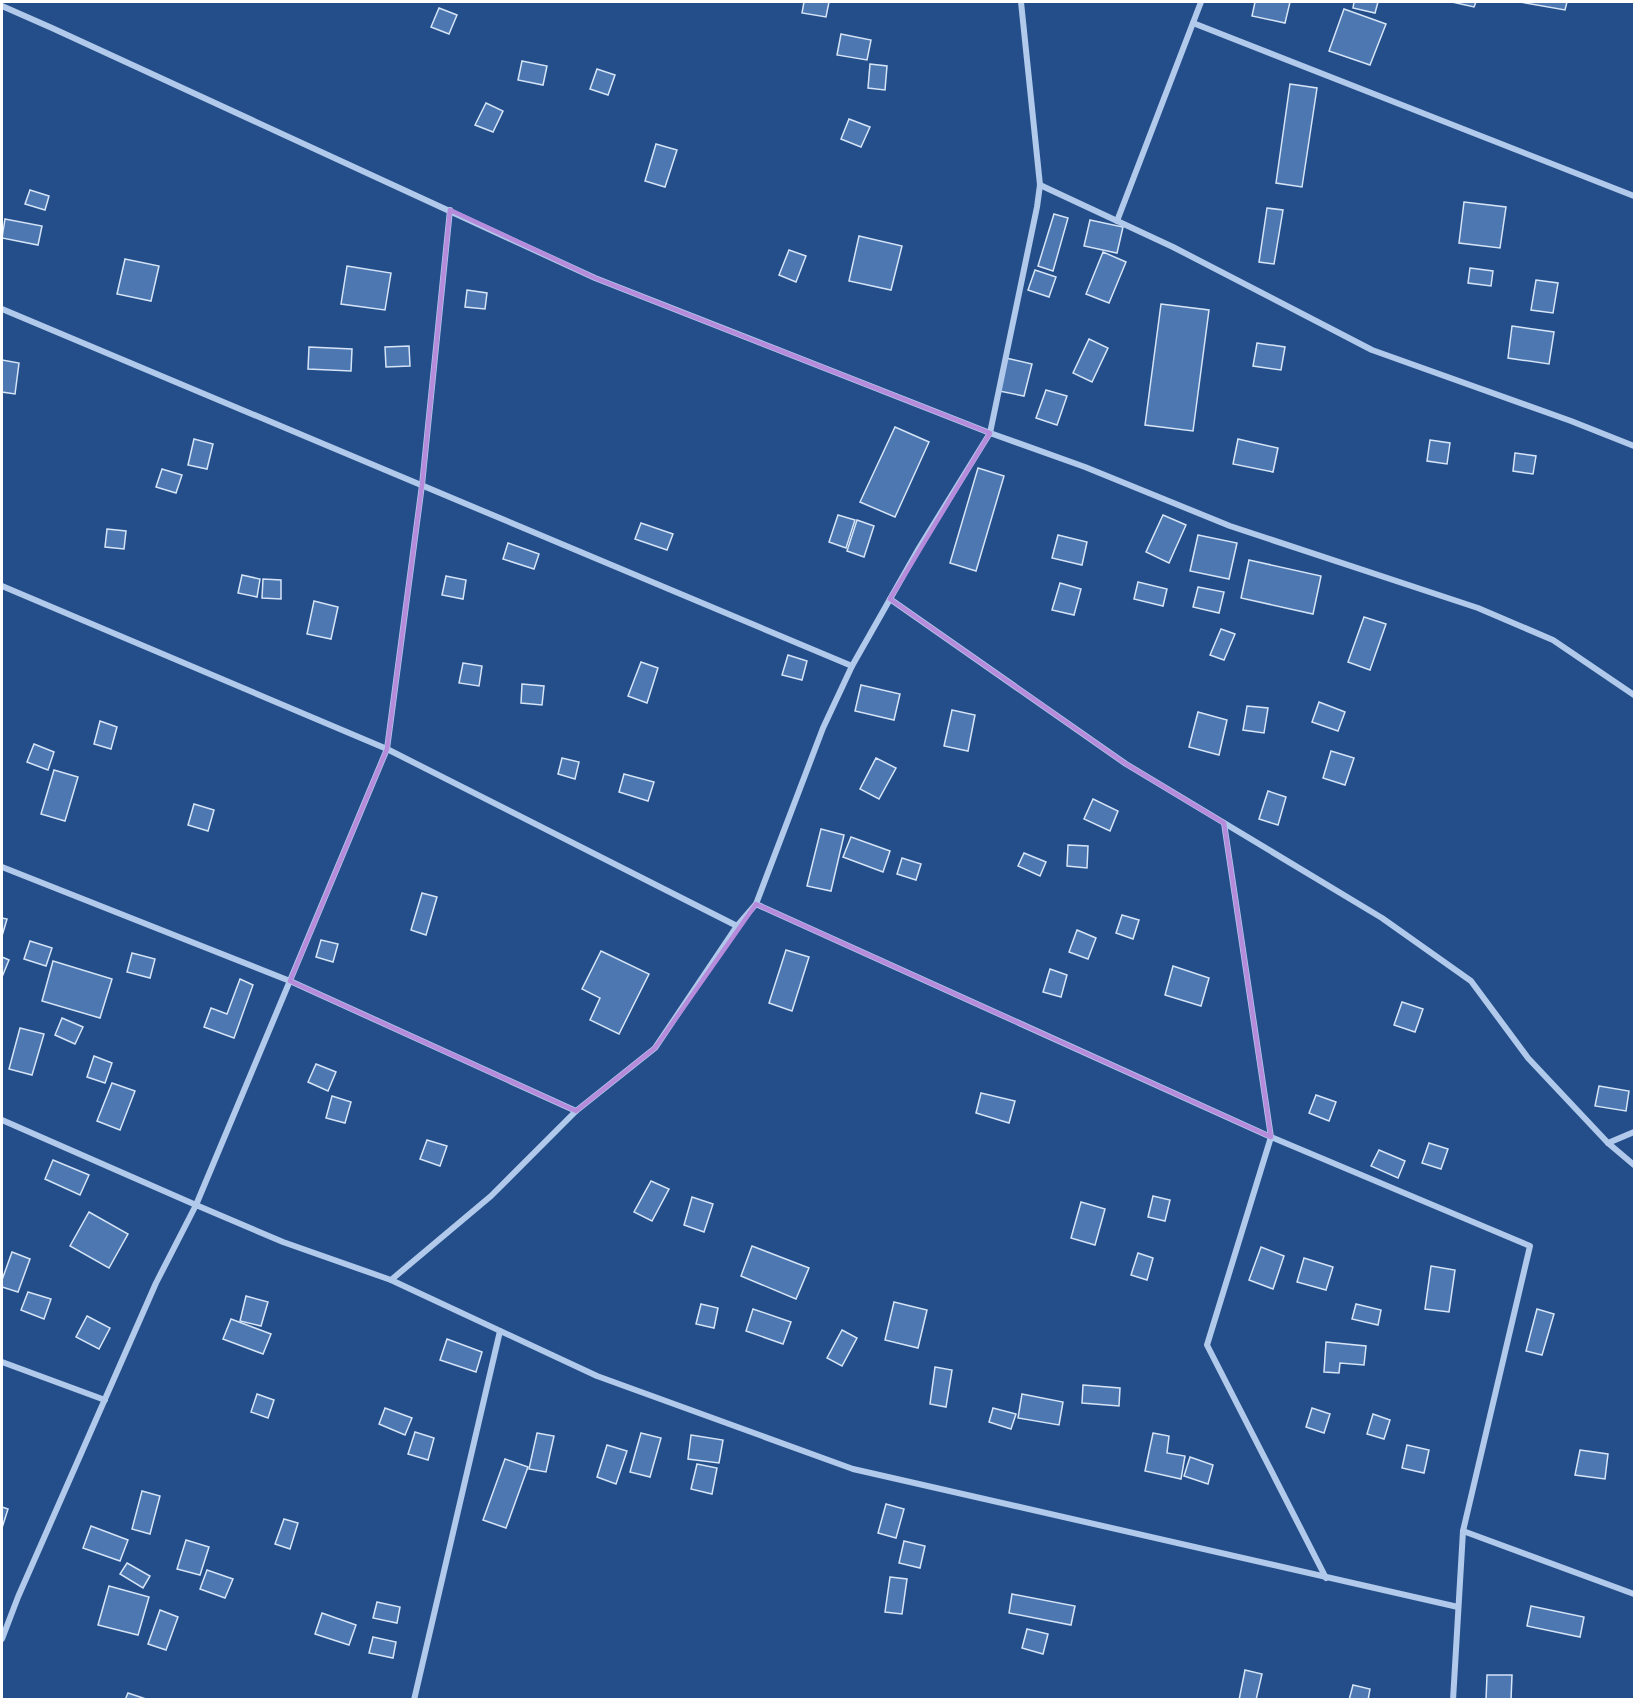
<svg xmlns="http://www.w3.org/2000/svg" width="1636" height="1701" font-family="'IBM Plex Sans',sans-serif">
  <rect width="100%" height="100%" fill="#244e89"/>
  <g fill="#4d77b1" stroke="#d5e4f7" stroke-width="1.5">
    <path d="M804,2h25l-3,15 -24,-4z"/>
    <path d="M1255,2h35l-5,21 -33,-7z"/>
    <path d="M1354,2h24l-3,11 -22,-5z"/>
    <path d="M1452,2h24l-2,5z"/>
    <path d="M1520,2h47l-2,8z"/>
    <path d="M439,8l18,7 -8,19 -18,-7z"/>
    <path d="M1344,9l42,15 -16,41 -41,-14z"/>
    <path d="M841,34l30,6 -4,20 -30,-5z"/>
    <path d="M522,61l25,5 -4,19 -25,-5z"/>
    <path d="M870,64l17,2 -2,24 -17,-2z"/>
    <path d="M597,69l18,6 -7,20 -18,-6z"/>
    <path d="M1290,84l27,4 -15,99 -26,-4z"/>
    <path d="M486,103l17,8 -10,21 -18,-7z"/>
    <path d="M849,119l21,8 -9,20 -20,-8z"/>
    <path d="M656,144l21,6 -12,37 -20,-6z"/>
    <path d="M30,190l19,6 -4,14 -20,-6z"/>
    <path d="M1464,202l42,5 -6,41 -41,-5z"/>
    <path d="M1267,208l16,2 -9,54 -15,-2z"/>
    <path d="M1054,214l14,4 -15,53 -15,-5z"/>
    <path d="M5,219l37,7 -4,19 -36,-7z"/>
    <path d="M1090,220l33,7 -6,26 -33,-7z"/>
    <path d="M859,236l43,10 -11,44 -42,-9z"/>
    <path d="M789,250l17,6 -10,26 -17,-7z"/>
    <path d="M1103,252l23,10 -17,41 -23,-9z"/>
    <path d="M125,259l34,7 -8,35 -34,-7z"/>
    <path d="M347,266l44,7 -6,37 -44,-6z"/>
    <path d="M1470,268l23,3 -2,15 -23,-3z"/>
    <path d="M1035,270l21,7 -7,20 -21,-7z"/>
    <path d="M1536,280l22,3 -5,30 -22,-3z"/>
    <path d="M467,290l20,3 -2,16 -20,-2z"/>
    <path d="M1161,304l48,6 -16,121 -48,-6z"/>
    <path d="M1512,326l42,6 -5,32 -41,-6z"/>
    <path d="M1089,339l19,9 -16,34 -19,-9z"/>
    <path d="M1257,343l28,4 -4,23 -28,-4z"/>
    <path d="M409,346l1,20 -24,1 -1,-20z"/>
    <path d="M309,347l43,2 -1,22 -43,-2z"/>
    <path d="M1006,358l26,6 -8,32 -25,-5z"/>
    <path d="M2,360l17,3 -4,31 -13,-2z"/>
    <path d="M1046,390l21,6 -10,29 -21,-7z"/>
    <path d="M895,427l34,15 -34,75 -35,-15z"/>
    <path d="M194,439l19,5 -6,25 -19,-4z"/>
    <path d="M1238,439l40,9 -5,24 -40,-8z"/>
    <path d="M1430,440l20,3 -3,21 -20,-3z"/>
    <path d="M1515,453l21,3 -3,18 -20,-3z"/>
    <path d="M978,468l26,8 -28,95 -26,-8z"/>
    <path d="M162,469l20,6 -6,18 -20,-6z"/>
    <path d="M838,515l17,5 -9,28 -17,-6z"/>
    <path d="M1163,515l23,10 -17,38 -23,-11z"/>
    <path d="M857,520l17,6 -10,31 -17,-6z"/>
    <path d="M641,523l32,11 -6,16 -32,-11z"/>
    <path d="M107,529l19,2 -2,18 -19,-2z"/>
    <path d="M1058,535l29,7 -5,23 -30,-7z"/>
    <path d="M1198,535l39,8 -8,36 -39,-8z"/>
    <path d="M508,543l31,11 -5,15 -31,-10z"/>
    <path d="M1249,560l72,16 -8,38 -72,-16z"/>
    <path d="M242,575l18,4 -3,18 -19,-4z"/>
    <path d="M446,576l20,4 -3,19 -21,-4z"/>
    <path d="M263,579l18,1v19l-19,-1z"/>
    <path d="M1138,582l29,7 -4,17 -29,-7z"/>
    <path d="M1060,583l21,6 -7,26 -22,-5z"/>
    <path d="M1198,587l26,5 -5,21 -26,-6z"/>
    <path d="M314,601l24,6 -7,32 -24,-5z"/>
    <path d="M1364,617l22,7 -16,46 -22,-8z"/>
    <path d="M1221,629l14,5 -11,26 -14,-5z"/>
    <path d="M788,655l19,6 -5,19 -20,-5z"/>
    <path d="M641,662l17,6 -11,35 -19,-7z"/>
    <path d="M463,663l19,3 -3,20 -20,-3z"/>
    <path d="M522,684l22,2 -2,19 -21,-2z"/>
    <path d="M861,685l39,9 -6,26 -39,-9z"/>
    <path d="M1319,702l26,10 -7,19 -26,-9z"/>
    <path d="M1247,706l21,2 -4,25 -21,-3z"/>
    <path d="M952,710l23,5 -7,36 -24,-5z"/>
    <path d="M1198,712l29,8 -8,35 -30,-8z"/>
    <path d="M100,721l17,6 -6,22 -17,-5z"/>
    <path d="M34,744l20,8 -6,18 -21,-8z"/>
    <path d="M1331,751l23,7 -9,27 -22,-7z"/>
    <path d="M562,758l17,4 -4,17 -17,-5z"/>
    <path d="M876,758l20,10 -17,31 -19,-10z"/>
    <path d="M54,770l24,7 -13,44 -24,-7z"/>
    <path d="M624,774l30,8 -6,19 -29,-9z"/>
    <path d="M1268,791l18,6 -8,28 -19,-6z"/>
    <path d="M1093,799l25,12 -8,20 -26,-12z"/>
    <path d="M194,804l20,6 -6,21 -20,-6z"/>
    <path d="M821,829l23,6 -13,56 -24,-5z"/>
    <path d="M851,837l39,14 -7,21 -40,-15z"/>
    <path d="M1068,845l20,1 -1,22 -20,-2z"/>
    <path d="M1024,853l22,9 -6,14 -22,-10z"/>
    <path d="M902,858l19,6 -5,16 -19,-6z"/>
    <path d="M422,893l15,4 -11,38 -15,-5z"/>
    <path d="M1122,915l17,5 -6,19 -17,-6z"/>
    <path d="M2,918l5,1 -5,17z"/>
    <path d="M1077,930l19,8 -8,21 -19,-7z"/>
    <path d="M321,940l17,4 -5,18 -17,-5z"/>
    <path d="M30,941l22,7 -6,18 -22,-7z"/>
    <path d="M786,950l23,7 -17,54 -23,-8z"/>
    <path d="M601,951l48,23 -30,60 -29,-14 10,-22 -18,-9z"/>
    <path d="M132,953l23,6 -5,19 -23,-6z"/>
    <path d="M2,957l7,3 -7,17z"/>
    <path d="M53,961l59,18 -12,39 -58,-17z"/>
    <path d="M1173,966l36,12 -8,28 -36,-11z"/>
    <path d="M1050,969l17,6 -6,22 -18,-5z"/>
    <path d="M240,979l13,6 -19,53 -30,-11 7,-19 16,6z"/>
    <path d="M1402,1002l21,7 -8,23 -21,-7z"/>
    <path d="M62,1018l21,9 -8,17 -20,-9z"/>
    <path d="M20,1028l24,6 -12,41 -23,-6z"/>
    <path d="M94,1056l18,7 -7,20 -18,-6z"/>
    <path d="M316,1064l20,8 -8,19 -20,-9z"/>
    <path d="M112,1083l23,8 -15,39 -23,-9z"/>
    <path d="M1599,1086l30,5 -3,20 -31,-5z"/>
    <path d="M981,1093l34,8 -6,22 -33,-10z"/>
    <path d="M1316,1095l20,7 -7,19 -20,-8z"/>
    <path d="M332,1096l19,6 -6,21 -19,-5z"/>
    <path d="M427,1140l20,6 -7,20 -20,-7z"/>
    <path d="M1429,1143l19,6 -7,20 -19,-6z"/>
    <path d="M1379,1150l26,11 -7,17 -27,-12z"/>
    <path d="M53,1160l36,15 -9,20 -35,-16z"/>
    <path d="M651,1181l18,8 -17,32 -18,-9z"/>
    <path d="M1153,1196l17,4 -5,21 -17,-4z"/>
    <path d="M692,1197l21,7 -9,28 -20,-7z"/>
    <path d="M1081,1202l24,7 -10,36 -24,-7z"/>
    <path d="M89,1212l39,22 -19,34 -39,-22z"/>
    <path d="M752,1246l57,22 -13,31 -55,-23z"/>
    <path d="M1261,1247l23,9 -11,33 -24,-9z"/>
    <path d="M12,1252l18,7 -12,33 -16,-5v-7z"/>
    <path d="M1138,1253l15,5 -6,22 -16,-5z"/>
    <path d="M1304,1258l29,9 -7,23 -29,-8z"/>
    <path d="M1431,1266l24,4 -6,42 -24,-3z"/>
    <path d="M28,1292l23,7 -7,20 -23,-9z"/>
    <path d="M246,1296l22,6 -7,24 -21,-5z"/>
    <path d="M894,1302l33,8 -9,38 -33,-8z"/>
    <path d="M701,1304l17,4 -4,20 -18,-4z"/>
    <path d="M1356,1304l25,6 -3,15 -26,-6z"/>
    <path d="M753,1309l38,13 -8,22 -37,-13z"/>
    <path d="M1537,1309l17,5 -12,41 -16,-4z"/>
    <path d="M87,1316l23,12 -11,21 -23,-12z"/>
    <path d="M231,1319l40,15 -8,20 -40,-15z"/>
    <path d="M842,1330l15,8 -15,28 -15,-8z"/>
    <path d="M447,1339l35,13 -6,20 -36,-12z"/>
    <path d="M1326,1342l40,4 -2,19 -24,-2 -1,10 -15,-1z"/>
    <path d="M935,1367l17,3 -6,37 -16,-3z"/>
    <path d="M1083,1385l37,3 -1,18 -37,-3z"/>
    <path d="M257,1394l17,6 -6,18 -17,-6z"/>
    <path d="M1022,1394l41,8 -4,23 -41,-7z"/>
    <path d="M385,1408l27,10 -7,17 -26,-11z"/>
    <path d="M993,1408l23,6 -5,15 -22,-7z"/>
    <path d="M1312,1408l18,6 -6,19 -18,-6z"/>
    <path d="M1373,1414l17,6 -6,19 -17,-5z"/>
    <path d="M415,1432l19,6 -6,22 -20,-6z"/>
    <path d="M537,1433l17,3 -8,36 -17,-3z"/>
    <path d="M641,1433l20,5 -11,39 -20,-5z"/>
    <path d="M1153,1433l16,3 -2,17 18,3 -4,23 -36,-8z"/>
    <path d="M691,1435l32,5 -4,23 -31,-4z"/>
    <path d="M607,1445l20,6 -11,33 -19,-7z"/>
    <path d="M1407,1445l22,5 -5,23 -22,-5z"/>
    <path d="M1580,1450l28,4 -3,25 -30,-4z"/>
    <path d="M1190,1457l23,8 -5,19 -24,-8z"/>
    <path d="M505,1459l23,8 -22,61 -23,-8z"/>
    <path d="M697,1464l20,4 -5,26 -21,-5z"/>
    <path d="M142,1491l18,5 -10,38 -18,-5z"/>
    <path d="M886,1504l18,5 -8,29 -18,-5z"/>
    <path d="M2,1507l6,2 -6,19z"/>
    <path d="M284,1519l14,4 -8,26 -15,-5z"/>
    <path d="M91,1526l37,14 -8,21 -37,-13z"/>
    <path d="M186,1540l23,7 -9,28 -23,-6z"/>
    <path d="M904,1541l21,5 -5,22 -21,-5z"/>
    <path d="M127,1563l23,13 -7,12 -23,-14z"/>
    <path d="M207,1570l26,9 -8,19 -25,-9z"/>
    <path d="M890,1577l17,2 -5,35 -17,-2z"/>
    <path d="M109,1586l40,11 -11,38 -40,-10z"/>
    <path d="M1012,1594l63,12 -4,19 -62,-12z"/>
    <path d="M377,1602l23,5 -3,16 -24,-5z"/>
    <path d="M1531,1606l53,11 -4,20 -53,-11z"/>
    <path d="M160,1610l18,7 -12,33 -18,-6z"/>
    <path d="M322,1613l34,12 -7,20 -34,-11z"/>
    <path d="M1027,1629l21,5 -5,20 -21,-6z"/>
    <path d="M373,1637l23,5 -3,16 -24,-5z"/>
    <path d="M1245,1670l17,4 -6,26h-17z"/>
    <path d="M1487,1675h25l-1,25h-25z"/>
    <path d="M1353,1685l17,4 -2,11h-19z"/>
    <path d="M128,1693l21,7h-24z"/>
  </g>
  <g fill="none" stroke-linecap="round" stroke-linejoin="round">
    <g stroke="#b1c9ea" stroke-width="6">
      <path d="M2,6l50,22 543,250 395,155 47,-226 3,-22 -19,-183"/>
      <path d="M1193,23l441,173"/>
      <path d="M1040,185l133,62 199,103 199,71 63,25"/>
      <path d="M1117,221l84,-219"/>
      <path d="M2,309l850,357"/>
      <path d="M2,586l385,163 350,177"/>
      <path d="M890,599l236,165 256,154 89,63 57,77 80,85 26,22"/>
      <path d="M1224,823l47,314 259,109 -67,285 -10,169"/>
      <path d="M2,867l288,114 286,130"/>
      <path d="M756,904l515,233 -64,208 119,233"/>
      <path d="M2,1120l194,85 191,-456 35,-264 28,-275"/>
      <path d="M1608,1143l26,-11"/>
      <path d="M391,1280l206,96 256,93 605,138"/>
      <path d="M2,1362l103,38"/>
      <path d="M1463,1531l171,63"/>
      <path d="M2,1639l16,-42 138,-314 40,-78 87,37 108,38 100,-84 85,-85 79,-63 82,-122 19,-22 67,-176 29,-62 67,-118 71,-115 95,34 145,59 248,82 75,32 81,55"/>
      <path d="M414,1700l86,-369"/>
    </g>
  </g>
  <path fill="none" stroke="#b68bdc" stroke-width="4.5" stroke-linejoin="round" d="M450,210l145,68 395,155 -100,166 236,165 98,59 47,314 -515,-233 -101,144 -79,63 -286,-130 97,-232 35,-264z"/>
  <rect width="1636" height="1701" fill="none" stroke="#ffffff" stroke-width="6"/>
</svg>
